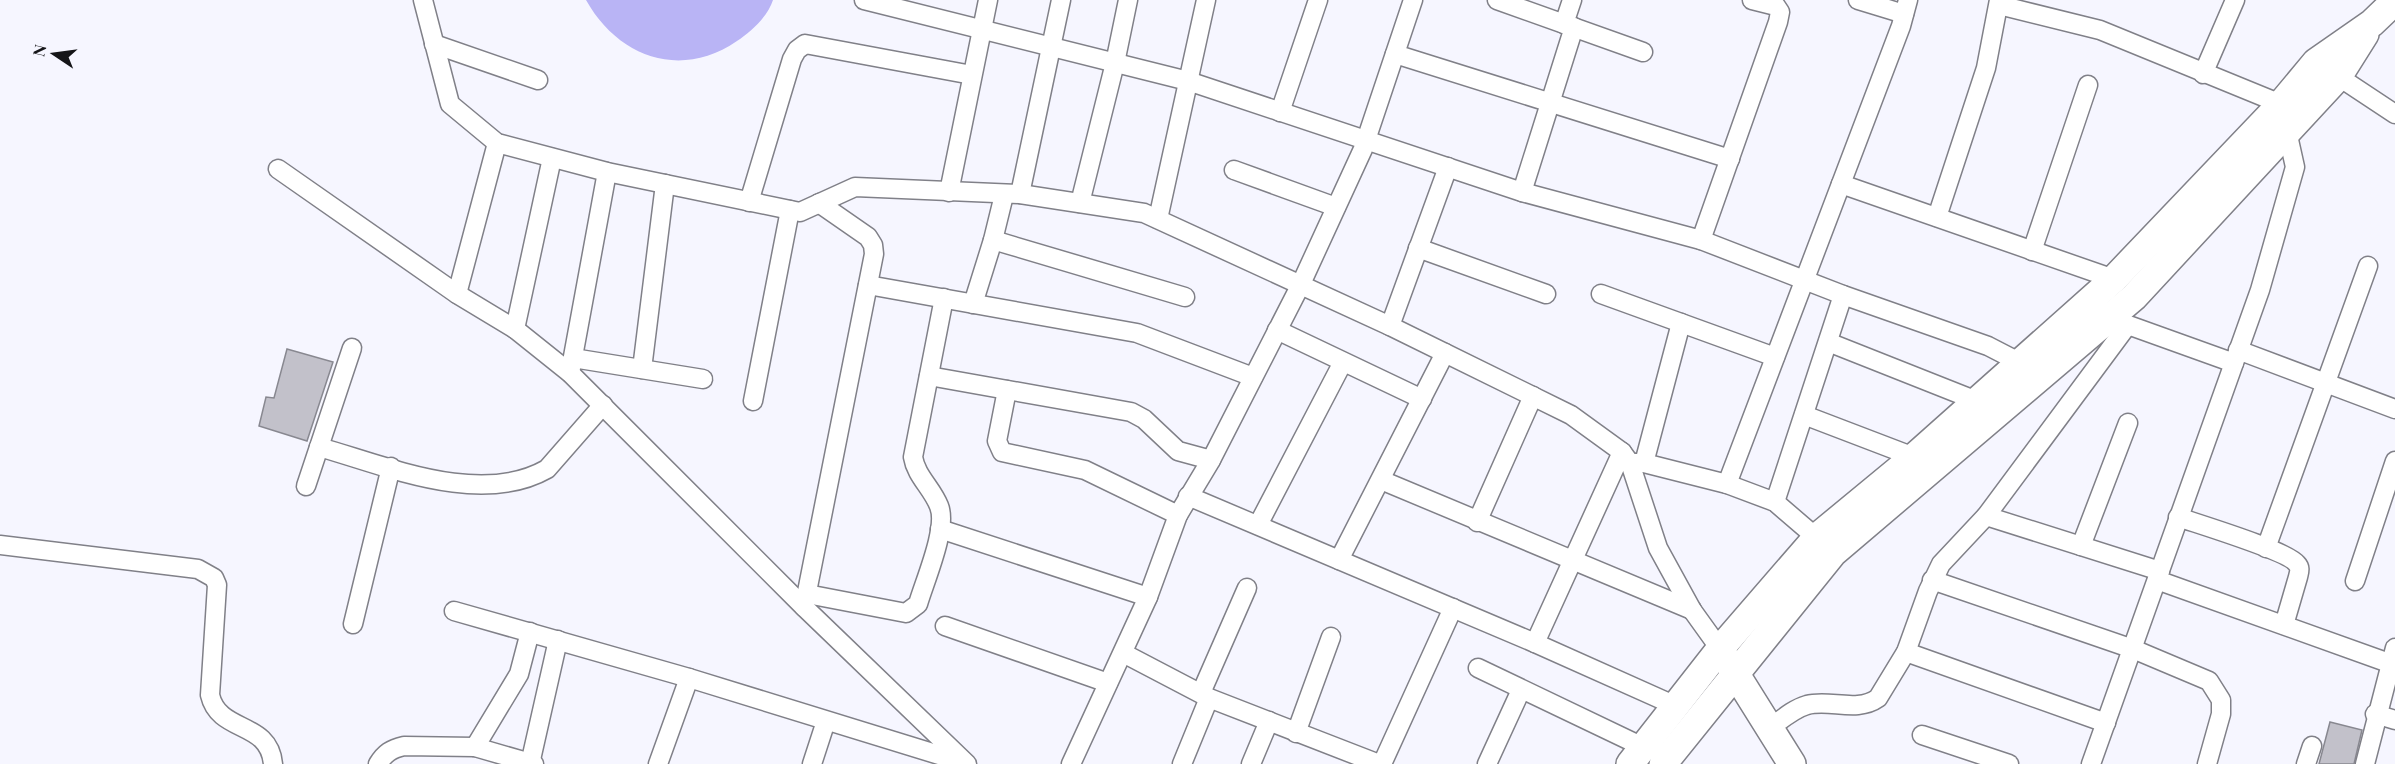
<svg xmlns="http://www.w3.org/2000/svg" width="2395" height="764" font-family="'Playfair Display',serif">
  <rect width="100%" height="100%" fill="#f6f6ff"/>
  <path fill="#b9b4f5" d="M586,0h187c-5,16 -22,32 -36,41 -57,39 -119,16 -151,-41z"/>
  <g fill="#c2c1ca" stroke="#888890" stroke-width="1.5">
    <path d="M287,349l46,13 -26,79 -48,-15 7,-29 8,1z"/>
    <path d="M2330,722l32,8 -8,34h-35z"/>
  </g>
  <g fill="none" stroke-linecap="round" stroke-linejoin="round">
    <defs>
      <g id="street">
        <path d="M423,0l27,104 47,39 110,29 193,40 55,-25 165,7 124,19 246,113 181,89 51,37 8,11 28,85 34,62 28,39"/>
        <path d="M864,0l324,81 334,111 179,48 142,55 145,51 33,17"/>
        <path d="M1497,0l146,52"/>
        <path d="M1858,0l46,14"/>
        <path d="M1999,5l101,25 181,74 14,63 -35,123 -169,474"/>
        <path d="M1564,24l8,-24"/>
        <path d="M434,44l104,36"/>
        <path d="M1395,54l335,105"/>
        <path d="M2330,71l65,43"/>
        <path d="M2203,74l32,-74"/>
        <path d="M1280,112l38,-112"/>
        <path d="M278,169l179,125 58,35 55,44 234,234 163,157"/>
        <path d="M1234,170l102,37"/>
        <path d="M1841,184l273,95"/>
        <path d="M949,192l39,-192"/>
        <path d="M1522,192l52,-165"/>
        <path d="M1020,194l41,-194"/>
        <path d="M749,202l43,-143 5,-9 8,-6 167,31"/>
        <path d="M1080,203l35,-140 13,-63"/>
        <path d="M1937,217l49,-149 13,-68"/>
        <path d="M1158,219l48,-219"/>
        <path d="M993,240l192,57"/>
        <path d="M1701,240l77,-218 2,-10 -4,-6 -24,-6"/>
        <path d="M1418,248l128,46"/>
        <path d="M2032,251l56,-166"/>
        <path d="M868,285l269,48 116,44"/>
        <path d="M457,294l40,-151"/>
        <path d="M1601,294l174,63"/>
        <path d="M973,304l20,-64 11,-45"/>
        <path d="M2117,321l117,42"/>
        <path d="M1390,326l58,-159"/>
        <path d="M515,329l37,-171"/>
        <path d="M1277,330l145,69"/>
        <path d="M1828,342l149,59"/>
        <path d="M2238,350l157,59"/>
        <path d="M573,358l130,21"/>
        <path d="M642,369l23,-185"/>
        <path d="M570,373l37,-201"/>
        <path d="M929,376l202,36 13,7 34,32 33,9"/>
        <path d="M1007,390l-10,51 5,11 83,18 93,45"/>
        <path d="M753,401l37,-191"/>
        <path d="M1804,415l110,42"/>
        <path d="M319,447c68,19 161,60 228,22l56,-64"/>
        <path d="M1630,463h14l83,21 48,18 50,43"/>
        <path d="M1644,463l37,-140"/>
        <path d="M1381,480l311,130"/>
        <path d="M1727,484l174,-458 7,-26"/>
        <path d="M306,486l46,-138"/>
        <path d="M1188,496l347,147 141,63"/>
        <path d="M1775,502l68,-207"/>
        <path d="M1986,516l174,55"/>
        <path d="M2178,517c20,7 110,34 119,47 4,4 2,8 1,13l-14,48"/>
        <path d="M1477,522l56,-126"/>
        <path d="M1258,525l85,-163"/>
        <path d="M940,529l208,68"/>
        <path d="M0,545l198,24 16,9 3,7 -7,110c9,39 59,25 63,69"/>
        <path d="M2081,546l47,-123"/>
        <path d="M2266,548l102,-282"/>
        <path d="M1339,560l106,-207"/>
        <path d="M1932,580l201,69 76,32 12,19v14l-14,50"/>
        <path d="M2157,580l232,83"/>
        <path d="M2355,581l40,-120"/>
        <path d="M807,594l99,19 12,-9c7,-24 30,-76 21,-98 -7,-18 -23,-30 -26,-49l31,-159"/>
        <path d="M804,607l70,-353 -1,-9 -5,-8 -49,-34"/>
        <path d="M454,611l235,67 273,84"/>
        <path d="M353,624l38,-157"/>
        <path d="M945,626l163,57"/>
        <path d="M1535,643l87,-191"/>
        <path d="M1906,652l200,71"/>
        <path d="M1123,653l86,45 170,66"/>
        <path d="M1478,668l165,79"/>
        <path d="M1201,693l46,-105"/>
        <path d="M2375,714l20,6"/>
        <path d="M1770,728c11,-8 23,-19 37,-23 23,-6 50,8 71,-7l28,-46 22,-61 13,-27 45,-48 141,-190"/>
        <path d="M1296,733l35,-96"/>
        <path d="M1922,735l87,29"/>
        <path d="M475,747l44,-73 11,-42"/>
        <path d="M378,764c7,-11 13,-15 26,-18l71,1 59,17"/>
        <path d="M530,764l28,-124"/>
        <path d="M658,764l31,-86"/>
        <path d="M812,764l14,-43"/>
        <path d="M1071,764l77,-167 30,-82 33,-55 89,-174 63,-137 50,-149"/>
        <path d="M1182,764l27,-66"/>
        <path d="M1251,764l18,-43"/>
        <path d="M1382,764l71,-156"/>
        <path d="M1487,764l34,-74"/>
        <path d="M2306,764l6,-18"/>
        <path d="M2365,764l30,-116"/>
      </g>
      <g id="secondary">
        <path d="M1727,660l65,104"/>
        <path d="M1630,764l90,-115 97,-112 97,-80 200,-178 167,-175 35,-42 56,-39 23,-22"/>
        <path d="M1663,764l170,-211 301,-256 204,-220 27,-43"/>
      </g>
    </defs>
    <use href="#street" stroke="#808088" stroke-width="21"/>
    <use href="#secondary" stroke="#808088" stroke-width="30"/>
    <use href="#street" stroke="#fff" stroke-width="18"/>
    <use href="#secondary" stroke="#fff" stroke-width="27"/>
  </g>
  <g transform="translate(54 54) rotate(283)" stroke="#f6f6ff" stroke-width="4.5" paint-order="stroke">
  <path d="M0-4.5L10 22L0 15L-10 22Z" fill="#151518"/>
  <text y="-9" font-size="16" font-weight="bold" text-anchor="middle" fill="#151518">N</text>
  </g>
</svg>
